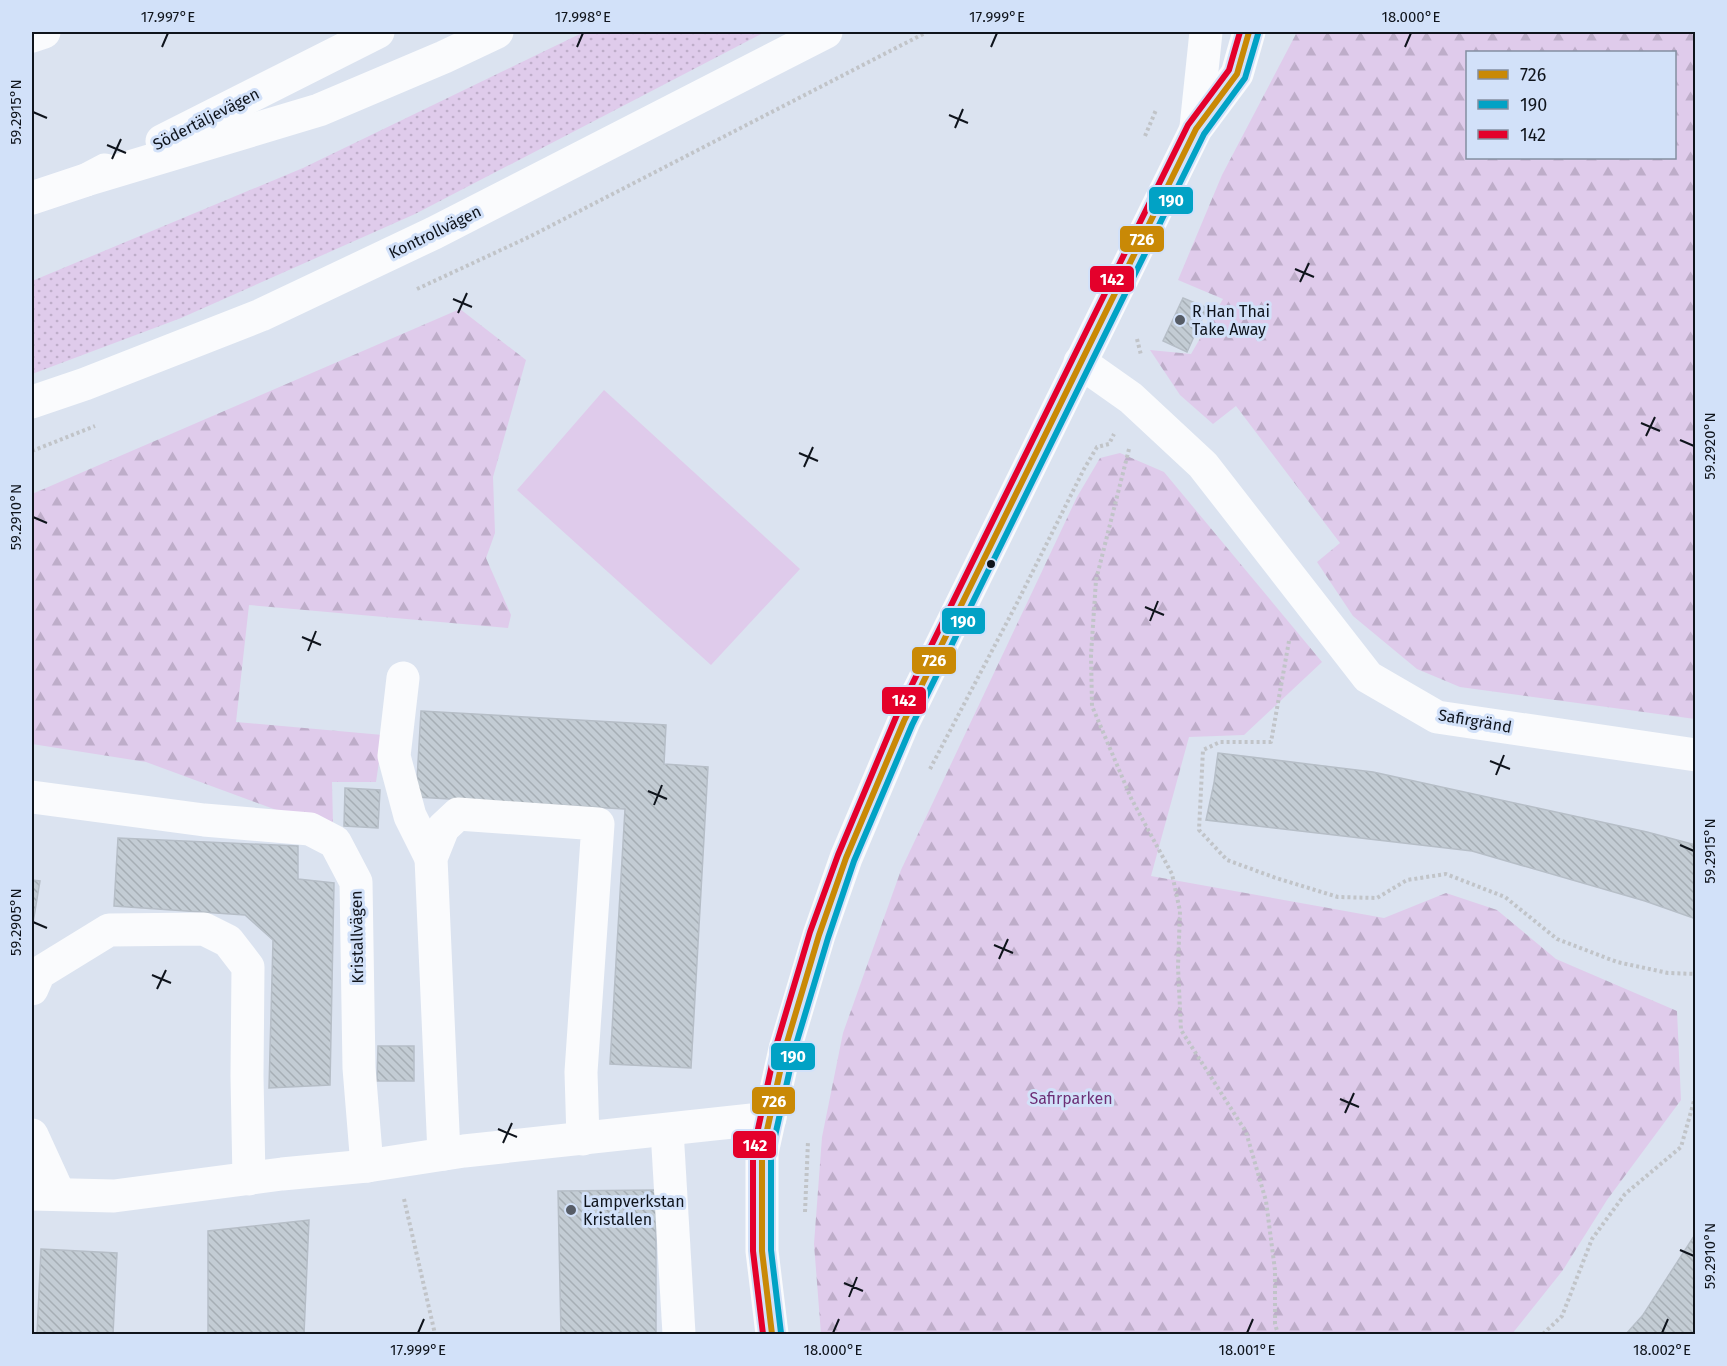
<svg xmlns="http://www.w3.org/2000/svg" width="1727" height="1366" font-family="'Fira Sans',sans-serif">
  <defs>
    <pattern id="grass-dots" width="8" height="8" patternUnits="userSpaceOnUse" patternTransform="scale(1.5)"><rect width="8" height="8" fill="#dfcbeb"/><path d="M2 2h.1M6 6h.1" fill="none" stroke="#beadc9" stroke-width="1.8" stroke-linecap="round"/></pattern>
    <pattern id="forest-firs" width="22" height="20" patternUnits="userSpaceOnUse" patternTransform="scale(1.5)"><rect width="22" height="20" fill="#dfcbeb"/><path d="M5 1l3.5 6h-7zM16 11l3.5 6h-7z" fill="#beadc9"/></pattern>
    <pattern id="building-back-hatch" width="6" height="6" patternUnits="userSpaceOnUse" patternTransform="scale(1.5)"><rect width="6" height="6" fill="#c3ccd4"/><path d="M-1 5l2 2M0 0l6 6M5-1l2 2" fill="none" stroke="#a6aeb5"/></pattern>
  </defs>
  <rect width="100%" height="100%" fill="#dbe3f0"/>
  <path fill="url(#grass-dots)" d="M584,32h181l-350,182 -234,104 -149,56v-93l271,-113z"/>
  <g fill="url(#forest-firs)" fill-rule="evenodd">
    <path d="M1297,32h398v687l-235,-32 -43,-18 -64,-53 -36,-54 23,-19 -104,-137 -23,18 -33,-29 -30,-45 41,4 32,-55 -45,-19 44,-105zM1468,52h206v106h-206z"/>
    <path d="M460,309l66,51 -33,117 2,56 -9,25 25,57 -3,13 -259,-23 -13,117 147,13 -7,47h-44l1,42 -29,-4 -158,-58 -114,-18v-250z"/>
    <path d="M1120,453l44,19 158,190 -78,73 -55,2 -38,139 233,42 62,-25 51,17 59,49 121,52 4,89 -74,100 -44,70 -51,64h-691l-7,-90 8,-107 21,-104 58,-163 176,-373 23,-39z"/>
  </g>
  <path fill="#dfcbeb" d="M604,390l196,179 -89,96 -194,-175z"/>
  <g fill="url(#building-back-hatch)" stroke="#b6bec7" stroke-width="1.5">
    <path d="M1183,298l24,10 -20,44 -24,-11z"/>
    <path d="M421,711l245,14 -2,39 44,3 -17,301 -81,-4 15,-255 -209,-12z"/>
    <path d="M1218,753l155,19 274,60 49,13v74l-51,-18 -173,-50 -266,-31 8,-37z"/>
    <path d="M345,788l35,2 -2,38 -34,-2z"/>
    <path d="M118,838l180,8v33l36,4 -4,202 -61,3 4,-148 -28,-25 -131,-9z"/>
    <path d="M32,880l8,1 -8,48z"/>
    <path d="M378,1046h36v35h-37z"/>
    <path d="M656,1190v144h-95l-3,-143z"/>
    <path d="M309,1220l-5,114h-96v-103z"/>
    <path d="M1696,1233v96l-5,5h-65l17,-19z"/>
    <path d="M41,1249l76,4 -4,81h-76z"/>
  </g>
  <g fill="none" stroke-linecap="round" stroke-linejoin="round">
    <g stroke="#c1c4c8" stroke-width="4" stroke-dasharray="3 3" stroke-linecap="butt">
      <path d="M1145,136l11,-26"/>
      <path d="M417,289l114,-53 396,-204"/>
      <path d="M1137,339l4,16"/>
      <path d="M1129,449l-33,131 -5,75 1,51 39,92 41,76 8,37 -2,56 3,63 65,102 20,69 9,69v54l3,10"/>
      <path d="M32,451l63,-25"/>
      <path d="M1289,641l-18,101h-51l-17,8 -4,80 28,30 49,18 62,19 39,1 30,-18 39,-6 59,23 52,42 60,23 51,11 28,1"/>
      <path d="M930,769l87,-166 67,-134 13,-22 12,-3 5,-10"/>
      <path d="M404,1199l31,135"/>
      <path d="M805,1212l3,-71"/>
      <path d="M1543,1334l19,-18 30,-77 33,-45 56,-47 15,-53"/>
    </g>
    <g stroke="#fafbfd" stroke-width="33">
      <path d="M1196,127l10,-95"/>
      <path d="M1080,362l51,36 72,67 165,212 69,40 259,38"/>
      <path d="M32,402l53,-18 176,-69 173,-82 392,-201"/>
      <path d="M403,678l-9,78 16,60 21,42"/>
      <path d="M32,797l172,23 106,9 25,13 21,40 3,186 8,98"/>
      <path d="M32,989l7,-16 70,-43 95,-1 24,12 20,26 -1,109 2,103"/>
      <path d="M667,1130l12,204"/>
      <path d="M32,1135l27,59"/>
      <path d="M444,1154l-13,-296 12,-30 15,-14 140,10 -17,248 2,67"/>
      <path d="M32,1194l82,2 168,-22 85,-8 97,-15 306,-33"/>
      <path d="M772,1334l-10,-83v-98l23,-104 34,-114 27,-77 58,-137 292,-592 41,-55 12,-42"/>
    </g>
    <g stroke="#fafbfd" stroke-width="33">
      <path d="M32,36l12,-4"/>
      <path d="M162,141l216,-109"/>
      <path d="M86,180l233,-70 125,-53 53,-25"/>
      <path d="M32,198l54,-18 19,-10"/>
    </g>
    <defs>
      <path id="bus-1" d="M772,1334l-10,-83v-98l23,-104 34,-114 27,-77 58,-137 292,-592 41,-55 12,-42"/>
      <path id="bus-2" d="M781,1333l-10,-83v-96l23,-103 34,-113 26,-77 58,-136 292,-591 41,-56 13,-44"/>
      <path id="bus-3" d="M763,1334l-10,-83v-99l23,-106 34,-114 28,-77 58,-138 292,-592 41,-55 11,-38"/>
    </defs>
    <use href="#bus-1" stroke="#d2e1f9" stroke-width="10"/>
    <use href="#bus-2" stroke="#d2e1f9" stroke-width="10"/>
    <use href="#bus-3" stroke="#d2e1f9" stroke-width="10"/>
    <use href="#bus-1" stroke="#c98906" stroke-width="6"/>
    <use href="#bus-2" stroke="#01a2c5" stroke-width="6"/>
    <use href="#bus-3" stroke="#e4002b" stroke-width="6"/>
  </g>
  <path fill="none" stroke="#0f141c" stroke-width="2" d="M162,47l6,-14M577,47l6,-14M991,47l6,-14M1405,47l6,-14M33,112l14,6M949,115l19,8M955,128l8,-19M107,145l19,8M112,159l9,-20M1295,269l19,8M1300,282l9,-19M453,299l19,8M458,313l9,-20M1641,423l19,8M1646,436l9,-19M1680,440l14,6M799,453l19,8M804,467l9,-20M33,517l14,6M1145,607l19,8M1150,621l8,-20M302,637l19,8M308,651l8,-20M1490,761l20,8M1496,775l8,-20M648,791l19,8M654,805l8,-20M1680,845l14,6M33,922l14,6M994,945l19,8M999,959l9,-20M152,975l19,8M157,989l9,-19M1340,1099l19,8M1345,1113l9,-20M498,1129l19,8M503,1143l9,-20M1680,1250l14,6M844,1283l19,8M849,1297l8,-20M418,1333l6,-14M833,1333l6,-14M1247,1333l6,-14M1662,1333l6,-14"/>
  <g fill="#565c66" stroke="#d2e1f9" stroke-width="2">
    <circle cx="1180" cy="320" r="6"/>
    <circle cx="571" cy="1210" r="6"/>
  </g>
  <circle fill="#0f141c" stroke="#d2e1f9" stroke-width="2" cx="991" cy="564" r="5"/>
  <g text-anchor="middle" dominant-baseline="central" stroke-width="6" stroke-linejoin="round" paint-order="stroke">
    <g font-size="16" fill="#0f141c" stroke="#d2e1f9">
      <text transform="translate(206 119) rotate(-27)">Södertäljevägen</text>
      <text transform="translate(435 232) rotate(-26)">Kontrollvägen</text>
      <text transform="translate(1475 721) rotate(10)">Safirgränd</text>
      <text transform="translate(357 937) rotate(-91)">Kristallvägen</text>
    </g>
    <g font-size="16" fill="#0f141c" stroke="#d2e1f9" text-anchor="start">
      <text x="1192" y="311">R Han Thai<tspan x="1192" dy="18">Take Away</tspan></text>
      <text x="583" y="1201">Lampverkstan<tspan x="583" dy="18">Kristallen</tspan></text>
    </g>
    <g font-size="16" fill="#6d2f76" stroke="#d2e1f9">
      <text x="1071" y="1098">Safirparken</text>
    </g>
  </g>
  <g stroke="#d2e1f9" stroke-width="2">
    <rect x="1148" y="186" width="46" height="29" rx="6" fill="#01a2c5"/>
    <rect x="1119" y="225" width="46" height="28" rx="6" fill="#c98906"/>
    <rect x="1089" y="265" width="46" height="28" rx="6" fill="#e4002b"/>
    <rect x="941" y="607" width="45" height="28" rx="6" fill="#01a2c5"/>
    <rect x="911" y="646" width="46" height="29" rx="6" fill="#c98906"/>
    <rect x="881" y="686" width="46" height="29" rx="6" fill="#e4002b"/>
    <rect x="770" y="1042" width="46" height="29" rx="6" fill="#01a2c5"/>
    <rect x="751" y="1086" width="45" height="29" rx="6" fill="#c98906"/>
    <rect x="732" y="1130" width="45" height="29" rx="6" fill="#e4002b"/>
  </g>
  <g font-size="16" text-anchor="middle" font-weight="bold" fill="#fff">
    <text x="1171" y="206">190</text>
    <text x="1142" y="245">726</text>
    <text x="1112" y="285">142</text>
    <text x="963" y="627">190</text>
    <text x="934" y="666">726</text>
    <text x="904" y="706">142</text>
    <text x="793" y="1062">190</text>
    <text x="774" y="1107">726</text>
    <text x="755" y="1151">142</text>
  </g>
  <rect width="1727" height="1366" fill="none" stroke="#d2e1f9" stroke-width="66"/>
  <rect x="1466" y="51" width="210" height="108" fill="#d2e1f9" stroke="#848fa1" stroke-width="1.5"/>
  <rect x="1478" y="70" width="30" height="9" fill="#c98906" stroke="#848fa1" stroke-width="1.5"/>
  <text x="1520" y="81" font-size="18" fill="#0f141c">726</text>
  <rect x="1478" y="100" width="30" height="9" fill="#01a2c5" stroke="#848fa1" stroke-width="1.5"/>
  <text x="1520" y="111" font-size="18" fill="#0f141c">190</text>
  <rect x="1478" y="130" width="30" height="9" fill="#e4002b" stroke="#848fa1" stroke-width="1.5"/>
  <text x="1520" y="141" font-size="18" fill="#0f141c">142</text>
  <rect x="33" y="33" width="1661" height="1300" fill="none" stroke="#0f141c" stroke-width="2"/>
  <g font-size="15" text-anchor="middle" fill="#0f141c">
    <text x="168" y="22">17.997°E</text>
    <text x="583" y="22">17.998°E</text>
    <text x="997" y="22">17.999°E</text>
    <text x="1411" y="22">18.000°E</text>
    <text transform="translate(16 112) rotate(-90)" y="5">59.2915°N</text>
    <text transform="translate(1710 446) rotate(-90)" y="5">59.2920°N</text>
    <text transform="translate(16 517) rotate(-90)" y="5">59.2910°N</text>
    <text transform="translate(1710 851) rotate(-90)" y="5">59.2915°N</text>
    <text transform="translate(16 922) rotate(-90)" y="5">59.2905°N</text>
    <text transform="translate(1710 1256) rotate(-90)" y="5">59.2910°N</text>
    <text x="418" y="1355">17.999°E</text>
    <text x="833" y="1355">18.000°E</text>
    <text x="1247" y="1355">18.001°E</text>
    <text x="1662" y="1355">18.002°E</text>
  </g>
</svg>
